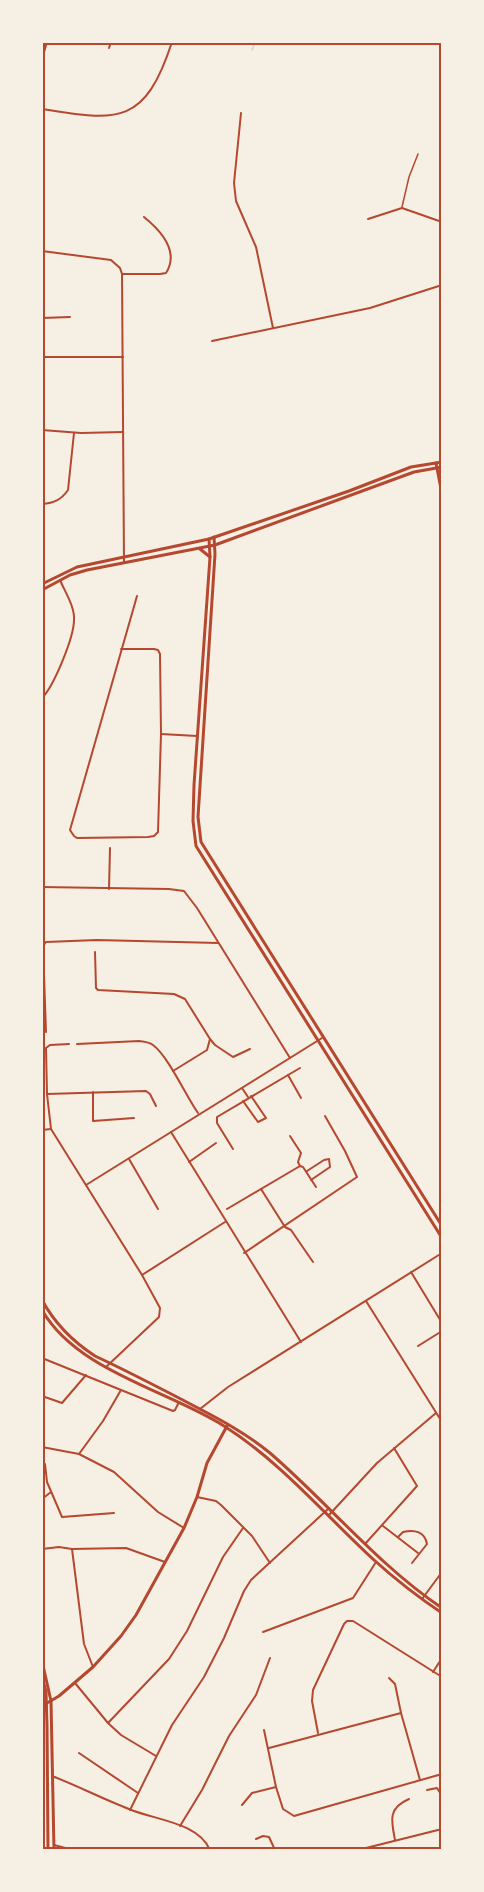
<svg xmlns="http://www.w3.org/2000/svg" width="484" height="1892" font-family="'Space Grotesk',sans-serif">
  <rect width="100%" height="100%" fill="#f6efe4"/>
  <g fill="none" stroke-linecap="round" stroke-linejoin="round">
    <path stroke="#c9d6d2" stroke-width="1.5" d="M252,50l3,-8"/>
    <path stroke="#b5482f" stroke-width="1.5" d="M402,207l7,-30 9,-23"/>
    <g stroke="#b5482f" stroke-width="2">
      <path d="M109,48l2,-6"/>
      <path d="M42,59l5,-17"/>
      <path d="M42,109c78,13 103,15 130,-67"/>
      <path d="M241,113l-7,70 2,18 20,46 17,81"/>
      <path d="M368,219l34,-11 40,14"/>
      <path d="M42,251l69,9 9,8 2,6 2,289"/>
      <path d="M122,274h38l6,-1c14,-22 -6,-43 -22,-56"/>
      <path d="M42,318l28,-1"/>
      <path d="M212,341l158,-33 72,-23"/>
      <path d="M42,357h81"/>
      <path d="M42,430l39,3 42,-1"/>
      <path d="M42,504c12,-1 19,-4 26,-14l6,-57"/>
      <path d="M121,649h33l4,1 2,4 1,80 -3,98 -4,4 -6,1 -71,1 -3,-2 -4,-6 67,-234"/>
      <path d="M42,698c12,-12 32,-61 32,-78 1,-13 -9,-28 -14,-40"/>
      <path d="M161,734l36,2"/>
      <path d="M42,887l127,2 15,2 13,17 93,150"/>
      <path d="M109,889l1,-41"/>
      <path d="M95,952l1,36 2,2 76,4 11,5 25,40 -3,11 -34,21"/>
      <path d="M46,1032l-3,-86 3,-4 51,-2 121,3"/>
      <path d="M210,1039l5,6 18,12 17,-8"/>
      <path d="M69,1044l-19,1 -4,3 1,46 4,35 91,146 18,33 -1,9 -53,50"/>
      <path d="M77,1044l62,-3c5,1 10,1 14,4 15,11 33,51 45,68"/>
      <path d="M288,1075l13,23"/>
      <path d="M242,1088l6,9"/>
      <path d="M93,1092v29l41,-3"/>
      <path d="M47,1094l99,-3 4,3 6,12"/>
      <path d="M243,1101l15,21 8,-4 -15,-22"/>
      <path d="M42,1130l9,-1"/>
      <path d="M171,1132l130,210"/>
      <path d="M290,1136l11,17 -3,9 2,4"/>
      <path d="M233,1149l-16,-26v-6l83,-49"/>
      <path d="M129,1159l29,50"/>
      <path d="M189,1162l27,-19"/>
      <path d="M307,1171l17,-11 5,-1 1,8 -19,13"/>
      <path d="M86,1185l236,-147"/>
      <path d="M261,1189l24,38 6,3 22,32"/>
      <path d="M227,1209l73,-43 3,1 13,20"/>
      <path d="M244,1253l113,-76 -12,-26 -20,-35"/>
      <path d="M411,1272l31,51"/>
      <path d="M142,1275l83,-53"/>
      <path d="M366,1301l76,121"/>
      <path d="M418,1346l24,-15"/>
      <path d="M42,1358l131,53 2,-1 4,-8"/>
      <path d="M42,1396l20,7 24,-28"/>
      <path d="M200,1409l28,-22 214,-134"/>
      <path d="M42,1447l37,7 35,18 44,40 26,16"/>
      <path d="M79,1454l24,-33 18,-31"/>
      <path d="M45,1464l2,18 15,35 52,-4"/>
      <path d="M197,1497l19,4 5,4 31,31 18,27"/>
      <path d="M42,1499l9,-7"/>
      <path d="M329,1515l48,-52 59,-50"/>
      <path d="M383,1526l35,27"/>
      <path d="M398,1537l5,-5c12,-3 22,0 24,12l-15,19"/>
      <path d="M365,1544l52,-58 -23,-38"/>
      <path d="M42,1549l17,-2 13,2"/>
      <path d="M422,1599l20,-27"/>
      <path d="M263,1632l90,-34 23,-36"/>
      <path d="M93,1667l-9,-23 -12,-95 54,-1 39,14"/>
      <path d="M433,1672l9,-14"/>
      <path d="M389,1678l6,6 6,29"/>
      <path d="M75,1683l33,40 13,12 35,21"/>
      <path d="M108,1723l61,-64 18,-28 36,-74 20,-29"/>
      <path d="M264,1730l12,57 7,22 11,7 148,-42"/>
      <path d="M318,1733l-6,-32 1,-11 31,-66 3,-3h6l89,56"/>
      <path d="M269,1748l132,-35 19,67"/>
      <path d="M79,1753l59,40"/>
      <path d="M52,1776c26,10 51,23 77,33 25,11 69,13 81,41"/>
      <path d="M427,1790l10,-2 5,8"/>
      <path d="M242,1805l10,-12 24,-6"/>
      <path d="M130,1810l42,-85 32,-48 20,-39 20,-47 7,-11 77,-71"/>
      <path d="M180,1826l22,-36 27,-54 27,-41 14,-37"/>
      <path d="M256,1839l7,-3 6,1 6,13"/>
      <path d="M395,1840c-4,-20 -7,-32 14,-41"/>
      <path d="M54,1845l19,5"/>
      <path d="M366,1848l76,-19"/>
    </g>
    <g stroke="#b5482f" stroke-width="3">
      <path d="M436,463l5,26 1,127"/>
      <path d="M214,537l1,17 -17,263 3,25 241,384"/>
      <path d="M209,539l1,18 -16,228 -1,36 3,25 246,392"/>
      <path d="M47,1703l12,-7 34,-29 28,-31 15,-21 48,-87 13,-31 10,-34 20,-37"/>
    </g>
    <g stroke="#b5482f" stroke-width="3">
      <path d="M200,549l10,8"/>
      <path d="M42,584l35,-17 132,-28 140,-48 62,-24 31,-5"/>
      <path d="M42,590l28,-15 17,-5 128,-25 199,-73 28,-5"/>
      <path d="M42,1300c13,24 30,41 53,56 28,13 55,27 82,41 32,17 64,32 93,56 58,50 108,112 172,155"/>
      <path d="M42,1310c35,61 125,80 182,116 57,36 101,89 150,134 21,19 44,37 68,53"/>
      <path d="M42,1661l9,40 3,149"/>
      <path d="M42,1676l4,16 1,34 1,124"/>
    </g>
  </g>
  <rect width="484" height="1892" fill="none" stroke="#f6efe4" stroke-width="87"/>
  <rect x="44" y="44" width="396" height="1804" fill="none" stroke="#b5482f" stroke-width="2"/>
</svg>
